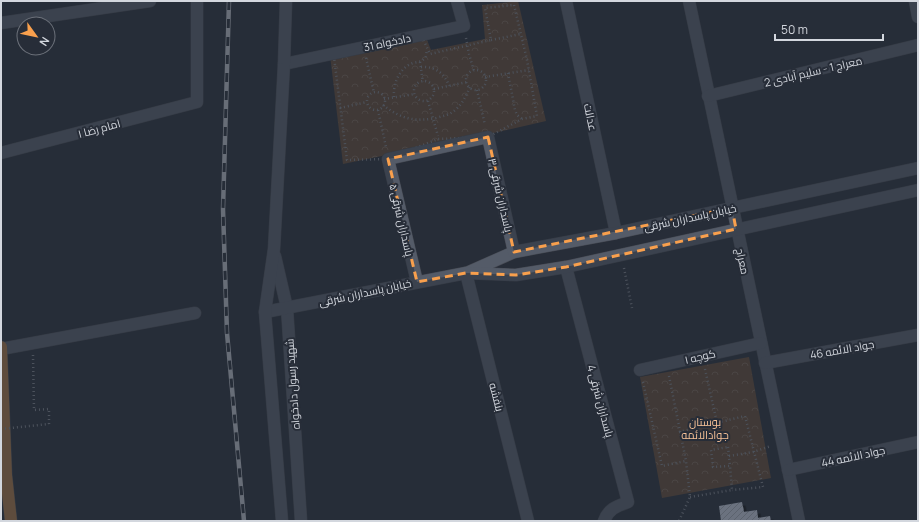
<svg xmlns="http://www.w3.org/2000/svg" width="919" height="522" font-family="Manrope,Cairo,sans-serif">
  <defs>
    <pattern id="park-crowns" width="20" height="18" patternUnits="userSpaceOnUse"><rect width="20" height="18" fill="#604835"/><path d="M2 6a3 3 0 1 1 6 0M12 15a3 3 0 1 1 6 0" fill="none" stroke="#766252"/></pattern>
    <pattern id="building-hatch" width="6" height="6" patternUnits="userSpaceOnUse"><rect width="6" height="6" fill="#bec6d5"/><path d="M-1 1l2-2M0 6l6-6M5 7l2-2" fill="none" stroke="#9ea4b0"/></pattern>
    <filter id="shadow"><feDropShadow dx="3.5" dy="3.5" stdDeviation="0" flood-color="#0009"/></filter>
  </defs>
  <rect width="100%" height="100%" fill="#272d38"/>
  <g fill="url(#park-crowns)">
    <path d="M518,1l28,120 -48,11 -155,32 -13,-109 95,-20 6,15 54,-11 -3,-34z"/>
    <path d="M749,357l22,121 -109,20 -22,-121z"/>
  </g>
  <path fill="url(#building-hatch)" filter="url(#shadow)" d="M742,502l2,10 13,-2 1,8 12,-2 1,5h-50l-2,-15z"/>
  <g fill="none" stroke-linecap="round" stroke-linejoin="round">
    <defs>
      <g id="minor">
        <path d="M566,1l50,232"/>
        <path d="M689,1l110,520"/>
        <path d="M915,1l3,16"/>
        <path d="M1,23l149,-22"/>
        <path d="M284,64l180,-38 -7,-25"/>
        <path d="M708,96l210,-51"/>
        <path d="M1,153l196,-51v-101"/>
        <path d="M275,256l12,52 14,213"/>
        <path d="M566,267l62,235c-11,4 -20,7 -24,19"/>
        <path d="M469,272l45,-20 102,-19 302,-65"/>
        <path d="M466,273l62,248"/>
        <path d="M417,282l-29,-123 100,-22 26,115"/>
        <path d="M265,312l201,-39 50,2 50,-8 352,-77"/>
        <path d="M1,349l194,-36"/>
        <path d="M765,363l153,-28"/>
        <path d="M640,370l121,-27"/>
        <path d="M788,470l130,-28"/>
        <path d="M282,521l-17,-209 9,-63 10,-185 2,-63"/>
      </g>
      <path id="major" d="M1,347l5,128 5,46"/>
    </defs>
    <use href="#minor" stroke="#474b54" stroke-width="13"/>
    <use href="#major" stroke="#474b54" stroke-width="13"/>
    <g stroke="#7a7f88" stroke-width="2.5" stroke-dasharray="1 3" stroke-linecap="butt">
      <path d="M514,5l13,55 10,56 -15,3 -34,18 -50,2 -50,20 -41,1 -13,-103 89,-18 7,15 61,-14 -6,-32z"/>
      <path d="M466,38l3,16 5,17"/>
      <path d="M491,40l30,-6"/>
      <path d="M366,58l8,35"/>
      <path d="M420,62l3,20"/>
      <path d="M421,67c13,-1 24,6 28,19"/>
      <circle cx="476" cy="80" r="10"/>
      <path d="M508,73l7,37 2,5 5,4"/>
      <path d="M485,77l44,-7"/>
      <circle cx="424" cy="91" r="10"/>
      <path d="M434,89l33,-7"/>
      <path d="M477,90l8,35"/>
      <circle cx="376" cy="101" r="9"/>
      <path d="M394,97c-1,-13 5,-29 19,-34 4,-1 8,-1 11,-4 3,-3 2,-6 3,-9"/>
      <path d="M384,99l31,-5"/>
      <path d="M428,101l10,35"/>
      <path d="M383,105c18,14 32,17 53,13 7,-2 13,-3 18,-7 8,-6 12,-15 16,-24"/>
      <path d="M340,108l27,-6"/>
      <path d="M378,110l8,37"/>
      <path d="M624,268l8,40"/>
      <path d="M33,355l1,55 15,-1v15"/>
      <path d="M705,369l12,54"/>
      <path d="M669,376l17,85 4,36 -11,24"/>
      <path d="M643,382l19,84 24,-5"/>
      <path d="M679,432l66,-16 18,71 -31,3"/>
      <path d="M728,447l2,19 -17,1 -2,-17z"/>
      <path d="M729,456l24,-4 18,-6"/>
      <path d="M690,497l42,-7 -2,-24"/>
    </g>
    <use href="#minor" stroke="#545b68" stroke-width="12"/>
    <use href="#major" stroke="#a27243" stroke-width="12"/>
    <defs>
      <path id="rail" d="M229,1l-6,208 4,124 17,188"/>
    </defs>
    <use href="#rail" stroke="#b7bbc3" stroke-width="4.5"/>
    <use href="#rail" stroke="#272d38" stroke-width="3" stroke-dasharray="9" stroke-linecap="butt"/>
    <path stroke="#7a7f88" stroke-width="2.5" stroke-dasharray="1 3" stroke-linecap="butt" d="M1,429l48,-5"/>
  </g>
  <path d="M0 0H919V522H0ZM488,137l26,115 218,-44 4,21 -170,38 -50,8 -50,-2 -49,9 -29,-123z" fill="#272d38" fill-opacity=".55" fill-rule="evenodd"/>
  <path fill="none" stroke="#f9a04d" stroke-width="3" stroke-dasharray="8 5" stroke-linejoin="round" d="M488,137l26,115 218,-44 4,21 -170,38 -50,8 -50,-2 -49,9 -29,-123z"/>
  <g text-anchor="middle" dominant-baseline="central" stroke-width="4" stroke-linejoin="round" paint-order="stroke">
    <g font-size="11" fill="#d3d7de" stroke="#272d38">
      <text transform="translate(387 42) rotate(-12)">دادخواه 31</text>
      <text transform="translate(813 71) rotate(-13)">معراج 1 - سلیم آبادی 2</text>
      <text transform="translate(591 117) rotate(78)">عدالت</text>
      <text transform="translate(99 128) rotate(-15)">امام رضا ۱</text>
      <text transform="translate(501 195) rotate(77)">پاسداران شرقی ۳</text>
      <text transform="translate(690 217) rotate(-12)">خیابان پاسداران شرقی</text>
      <text transform="translate(402 220) rotate(77)">پاسداران شرقی ۵</text>
      <text transform="translate(743 261) rotate(78)">معراج</text>
      <text transform="translate(365 292) rotate(-12)">خیابان پاسداران شرقی</text>
      <text transform="translate(842 349) rotate(-10)">جواد الائمه 46</text>
      <text transform="translate(700 356) rotate(-13)">کوچه ۱</text>
      <text transform="translate(292 384) rotate(-94)">شهید رسول دادخواه</text>
      <text transform="translate(497 397) rotate(76)">بنفشه</text>
      <text transform="translate(601 401) rotate(75)">پاسداران شرقی 4</text>
      <text transform="translate(853 456) rotate(-12)">جواد الائمه 44</text>
    </g>
    <g font-size="11" fill="#f7c297" stroke="#272d38">
      <text x="705" y="421">بوستان<tspan x="705" dy="13">جوادالائمه</tspan></text>
    </g>
  </g>
  <rect width="919" height="522" fill="none" stroke="#d3d7de" stroke-width="4"/>
  <g transform="translate(36 36) rotate(123)"><circle r="19" fill="#272d38" stroke="#6c717a"/>
  <path d="M0-3L7 15L0 10L-7 15Z" fill="#f9a04d"/>
  <text y="-6" font-size="11" font-weight="bold" text-anchor="middle" fill="#d3d7de">N</text>
  </g>
  <path d="M775 34v6h108v-6" fill="none" stroke="#d3d7de" stroke-width="2"/>
  <text x="781" y="34" font-size="12" fill="#d3d7de" stroke="#272d38" stroke-width="3" paint-order="stroke">50 m</text>
</svg>
